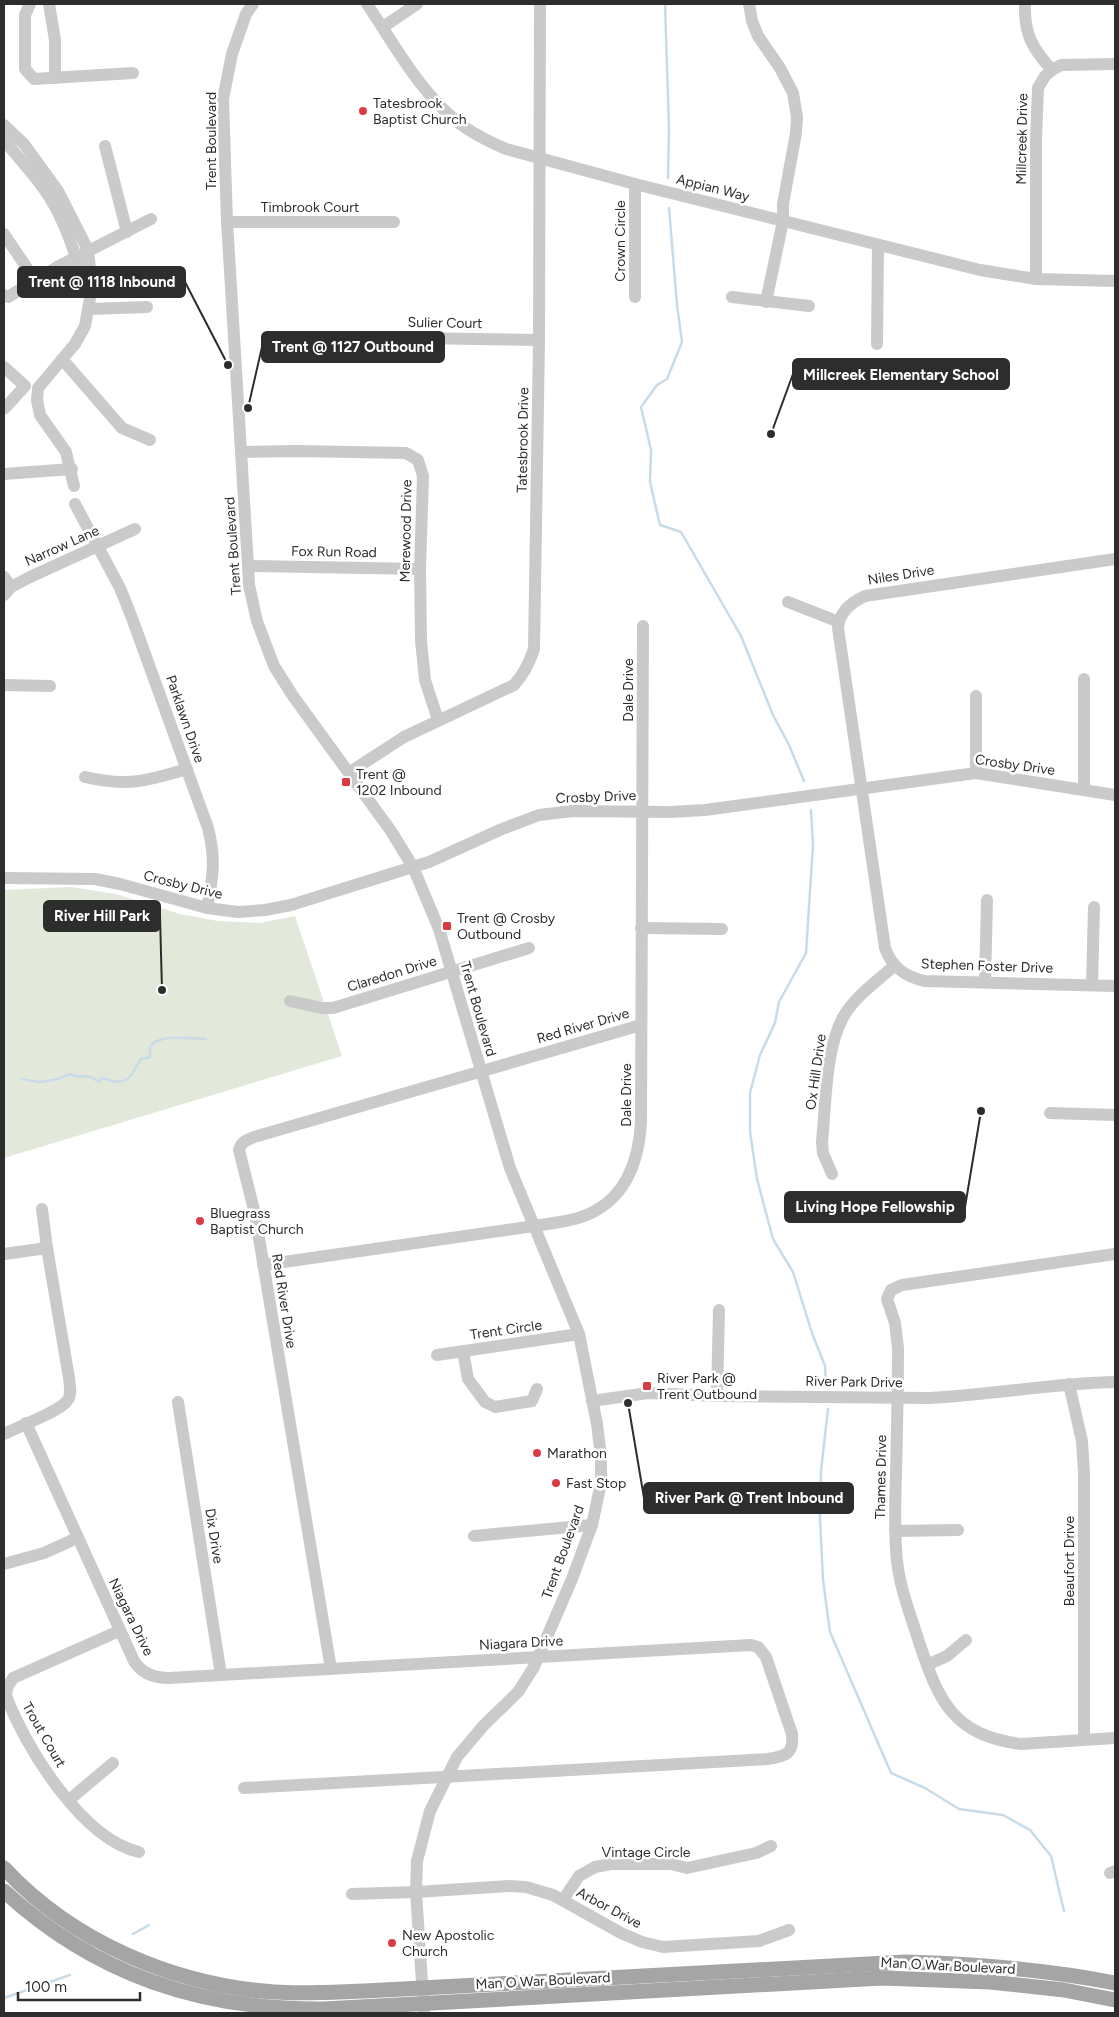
<svg xmlns="http://www.w3.org/2000/svg" width="1119" height="2017" font-family="Figtree,sans-serif">
  <rect width="100%" height="100%" fill="#fff"/>
  <path fill="#e2e9db" d="M71,887l45,7 64,20 38,7 42,2 35,-7 47,140 -338,102v-268z"/>
  <g fill="none" stroke-linecap="round" stroke-linejoin="round">
    <g stroke="#c8dbe8" stroke-width="2.5">
      <path d="M665,4l4,125 -1,49"/>
      <path d="M669,208l8,97 5,37 -15,37 -10,6 -16,22 10,43 -1,32 10,43 21,7 60,104 32,79 16,30 15,36"/>
      <path d="M811,810l2,35 -7,108 -27,49 -4,21 -15,32 -10,38v39l7,47 16,60 20,33 19,61 13,33 1,20"/>
      <path d="M22,1079l17,3 20,-3 10,-5 7,2 15,1 8,5 3,-4c11,4 22,7 30,-4 4,-5 5,-10 9,-15l9,-2v-11c12,-13 39,-7 56,-7"/>
      <path d="M828,1409l-7,62 -1,47 3,62 7,52 61,141 34,15 34,21 44,6 27,15 21,26 13,55"/>
      <path d="M133,1934l16,-9"/>
      <path d="M4,1998l66,-23"/>
    </g>
    <g stroke="#cacaca" stroke-width="12">
      <path d="M30,4l-5,11v54l9,10 99,-6"/>
      <path d="M49,4l6,36v38"/>
      <path d="M253,4l-7,10 -14,40 -9,45 4,123 21,344 1,19 8,36 17,45 19,30 98,135 22,36 26,62 71,239 69,166 18,90 4,33v26l-9,42 -20,54 -29,67 -9,21 -16,25 -34,33 -27,32 -27,54 -13,50 -1,31 8,121"/>
      <path d="M367,4c27,40 53,89 92,119 14,11 31,19 47,26l129,35 345,86 56,9 79,2"/>
      <path d="M749,4l3,17 6,15 22,32 13,25 4,24 -1,16 -13,71v17l-17,81"/>
      <path d="M1025,4c-1,30 7,44 27,66"/>
      <path d="M383,27l34,-23"/>
      <path d="M4,125l20,19 34,47 30,59 4,37 -7,39 -10,18 -37,44 -1,12 3,15 26,37 8,34"/>
      <path d="M4,140c15,19 33,37 46,58 18,29 26,61 37,93"/>
      <path d="M105,146l22,86"/>
      <path d="M227,222h167"/>
      <path d="M4,234l31,46"/>
      <path d="M1036,279v-139l2,-52 7,-12 7,-6 9,-5 54,-1"/>
      <path d="M4,295l4,2 51,-31 92,-47"/>
      <path d="M635,297v-113"/>
      <path d="M732,297l77,9"/>
      <path d="M89,309l58,-2"/>
      <path d="M349,337l190,3"/>
      <path d="M877,344l1,-98"/>
      <path d="M62,359l60,69 28,12"/>
      <path d="M4,367l21,19 -20,22 -1,-1"/>
      <path d="M241,452l55,-1 110,2 12,7 5,16 -3,93 1,72 4,39 13,40"/>
      <path d="M4,474l68,-5"/>
      <path d="M75,504l45,84 12,30 76,210c8,31 5,50 -1,80"/>
      <path d="M1115,559l-250,37c-13,6 -26,16 -27,32l47,320c7,19 20,29 40,33l190,5"/>
      <path d="M248,566l172,3"/>
      <path d="M4,577l7,10"/>
      <path d="M4,595l7,-8 19,-10 105,-48"/>
      <path d="M788,602l51,20"/>
      <path d="M4,685l46,1"/>
      <path d="M976,696v77"/>
      <path d="M350,772l54,-35 110,-52c10,-11 15,-21 20,-36l5,-309 1,-336"/>
      <path d="M85,777c42,10 62,4 102,-8"/>
      <path d="M1084,790v-111"/>
      <path d="M4,878l91,1 25,5 87,24 31,4 27,-2 26,-5 138,-43 73,-33 37,-14 34,-4 97,1 35,-2 271,-37 139,22"/>
      <path d="M641,928l81,1"/>
      <path d="M985,982l2,-82"/>
      <path d="M1092,985l2,-78"/>
      <path d="M290,1001l32,7h11l196,-60"/>
      <path d="M1050,1113l65,2"/>
      <path d="M832,1174l-9,-21 -1,-11c4,-38 3,-96 23,-128 12,-19 32,-33 49,-48"/>
      <path d="M4,1254l43,-6"/>
      <path d="M1115,1254l-213,31 -11,5 -4,9 8,24 3,25c0,42 -1,84 -2,126 -1,29 -2,58 1,87 3,28 14,55 22,81 20,60 34,93 102,102l94,-6"/>
      <path d="M263,1265l271,-39c20,-3 43,-5 61,-15 33,-18 44,-53 46,-89l2,-496"/>
      <path d="M463,1351l5,28 17,23 10,5 37,-6 5,-12"/>
      <path d="M437,1355l142,-21"/>
      <path d="M1069,1384l13,57 2,32v267"/>
      <path d="M717,1396l2,-86"/>
      <path d="M592,1401l56,-8 69,3 213,2c62,-3 123,-15 185,-16"/>
      <path d="M178,1402l43,273"/>
      <path d="M26,1423l108,238c8,13 21,17 35,17l582,-33 7,2 8,10 26,77c2,20 -6,22 -24,25l-524,29"/>
      <path d="M4,1434c13,-7 55,-22 63,-33 5,-6 3,-15 2,-23l-22,-130 -5,-39"/>
      <path d="M895,1531l63,-1"/>
      <path d="M474,1536l118,-11"/>
      <path d="M4,1564l40,-11 33,-15"/>
      <path d="M119,1631l-106,47 -6,10 -1,8c20,52 76,143 133,156"/>
      <path d="M927,1665l20,-9 19,-16"/>
      <path d="M331,1669l-76,-455 -16,-64c2,-8 8,-10 15,-13l387,-112"/>
      <path d="M69,1800l44,-37"/>
      <path d="M1110,1873l5,-2"/>
      <path d="M352,1894l64,-2 93,-6 17,1 27,8 68,38 21,9 21,5 96,-6 30,-11"/>
      <path d="M563,1900l16,-24 16,-9 16,-3h60l16,4 69,-15 15,-7"/>
    </g>
    <g stroke="#a5a5a5" stroke-width="15">
      <path d="M4,1868c69,74 170,117 270,124 30,2 60,0 91,-1l540,-29c70,2 141,7 210,21"/>
      <path d="M4,1891c91,84 198,119 320,118l558,-31 108,4 74,8 51,10"/>
    </g>
  </g>
  <g fill="#d83b42" stroke="#fff" stroke-width="2">
    <circle cx="363" cy="111" r="5"/>
    <rect x="341" y="777" width="10" height="10" rx="2.5"/>
    <rect x="442" y="921" width="10" height="10" rx="2.5"/>
    <circle cx="200" cy="1221" r="5"/>
    <rect x="642" y="1381" width="10" height="10" rx="2.5"/>
    <circle cx="537" cy="1453" r="5"/>
    <circle cx="556" cy="1483" r="5"/>
    <circle cx="392" cy="1943" r="5"/>
  </g>
  <g text-anchor="middle" dominant-baseline="central" stroke-width="5" stroke-linejoin="round" paint-order="stroke">
    <g font-size="14" fill="#2d2d2d" stroke="#fff" text-anchor="start">
      <text x="373" y="103">Tatesbrook<tspan x="373" dy="16">Baptist Church</tspan></text>
      <text x="356" y="774">Trent @<tspan x="356" dy="16">1202 Inbound</tspan></text>
      <text x="457" y="918">Trent @ Crosby<tspan x="457" dy="16">Outbound</tspan></text>
      <text x="210" y="1213">Bluegrass<tspan x="210" dy="16">Baptist Church</tspan></text>
      <text x="657" y="1378">River Park @<tspan x="657" dy="16">Trent Outbound</tspan></text>
      <text x="547" y="1453">Marathon</text>
      <text x="566" y="1483">Fast Stop</text>
      <text x="402" y="1935">New Apostolic<tspan x="402" dy="16">Church</tspan></text>
    </g>
    <g font-size="14" fill="#2d2d2d" stroke="#fff">
      <text transform="translate(1022 139) rotate(-89)">Millcreek Drive</text>
      <text transform="translate(211 141) rotate(-90)">Trent Boulevard</text>
      <text transform="translate(713 188) rotate(14)">Appian Way</text>
      <text x="310" y="207">Timbrook Court</text>
      <text transform="translate(620 241) rotate(-90)">Crown Circle</text>
      <text transform="translate(445 323) rotate(1)">Sulier Court</text>
      <text transform="translate(523 440) rotate(-89)">Tatesbrook Drive</text>
      <text transform="translate(406 531) rotate(-89)">Merewood Drive</text>
      <text transform="translate(62 546) rotate(-24)">Narrow Lane</text>
      <text transform="translate(233 546) rotate(-94)">Trent Boulevard</text>
      <text transform="translate(334 552) rotate(1)">Fox Run Road</text>
      <text transform="translate(901 575) rotate(-9)">Niles Drive</text>
      <text transform="translate(628 690) rotate(-90)">Dale Drive</text>
      <text transform="translate(185 719) rotate(71)">Parklawn Drive</text>
      <text transform="translate(1015 765) rotate(8)">Crosby Drive</text>
      <text transform="translate(596 797) rotate(-2)">Crosby Drive</text>
      <text transform="translate(183 885) rotate(14)">Crosby Drive</text>
      <text transform="translate(987 966) rotate(2)">Stephen Foster Drive</text>
      <text transform="translate(392 974) rotate(-17)">Claredon Drive</text>
      <text transform="translate(478 1009) rotate(74)">Trent Boulevard</text>
      <text transform="translate(583 1026) rotate(-16)">Red River Drive</text>
      <text transform="translate(816 1072) rotate(-82)">Ox Hill Drive</text>
      <text transform="translate(626 1095) rotate(-90)">Dale Drive</text>
      <text transform="translate(284 1301) rotate(81)">Red River Drive</text>
      <text transform="translate(506 1330) rotate(-8)">Trent Circle</text>
      <text transform="translate(854 1382) rotate(1)">River Park Drive</text>
      <text transform="translate(881 1477) rotate(-89)">Thames Drive</text>
      <text transform="translate(214 1536) rotate(81)">Dix Drive</text>
      <text transform="translate(563 1552) rotate(-70)">Trent Boulevard</text>
      <text transform="translate(1069 1561) rotate(-90)">Beaufort Drive</text>
      <text transform="translate(131 1617) rotate(64)">Niagara Drive</text>
      <text transform="translate(521 1643) rotate(-3)">Niagara Drive</text>
      <text transform="translate(44 1735) rotate(60)">Trout Court</text>
      <text x="646" y="1852">Vintage Circle</text>
      <text transform="translate(609 1908) rotate(28)">Arbor Drive</text>
      <text transform="translate(948 1966) rotate(3)">Man O War Boulevard</text>
      <text transform="translate(543 1981) rotate(-3)">Man O War Boulevard</text>
    </g>
  </g>
  <path fill="none" stroke="#2d2d2d" stroke-width="2" d="M228 365L185 282M248 408L262 347M771 434L793 374M162 990L160 916M981 1111L965 1207M628 1403L644 1498"/>
  <g fill="#2d2d2d" stroke="#fff" stroke-width="2">
    <circle cx="228" cy="365" r="5"/>
    <circle cx="248" cy="408" r="5"/>
    <circle cx="771" cy="434" r="5"/>
    <circle cx="162" cy="990" r="5"/>
    <circle cx="981" cy="1111" r="5"/>
    <circle cx="628" cy="1403" r="5"/>
  </g>
  <g fill="#2d2d2d" stroke="#2d2d2d" stroke-width="2">
    <rect x="18" y="267" width="167" height="30" rx="5"/>
    <rect x="262" y="332" width="182" height="30" rx="5"/>
    <rect x="793" y="359" width="216" height="30" rx="5"/>
    <rect x="44" y="901" width="116" height="30" rx="5"/>
    <rect x="785" y="1192" width="180" height="30" rx="5"/>
    <rect x="644" y="1483" width="209" height="30" rx="5"/>
  </g>
  <g font-size="15" text-anchor="middle" font-weight="bold" fill="#fff">
    <text x="102" y="287">Trent @ 1118 Inbound</text>
    <text x="353" y="352">Trent @ 1127 Outbound</text>
    <text x="901" y="380">Millcreek Elementary School</text>
    <text x="102" y="921">River Hill Park</text>
    <text x="875" y="1212">Living Hope Fellowship</text>
    <text x="749" y="1503">River Park @ Trent Inbound</text>
  </g>
  <rect width="1119" height="2017" fill="none" stroke="#2d2d2d" stroke-width="10"/>
  <path d="M18 1992v8h122v-8" fill="none" stroke="#2d2d2d" stroke-width="2.5"/>
  <text x="25" y="1992" font-size="15" fill="#2d2d2d" stroke="#ffffff" stroke-width="4" paint-order="stroke">100 m</text>
</svg>
